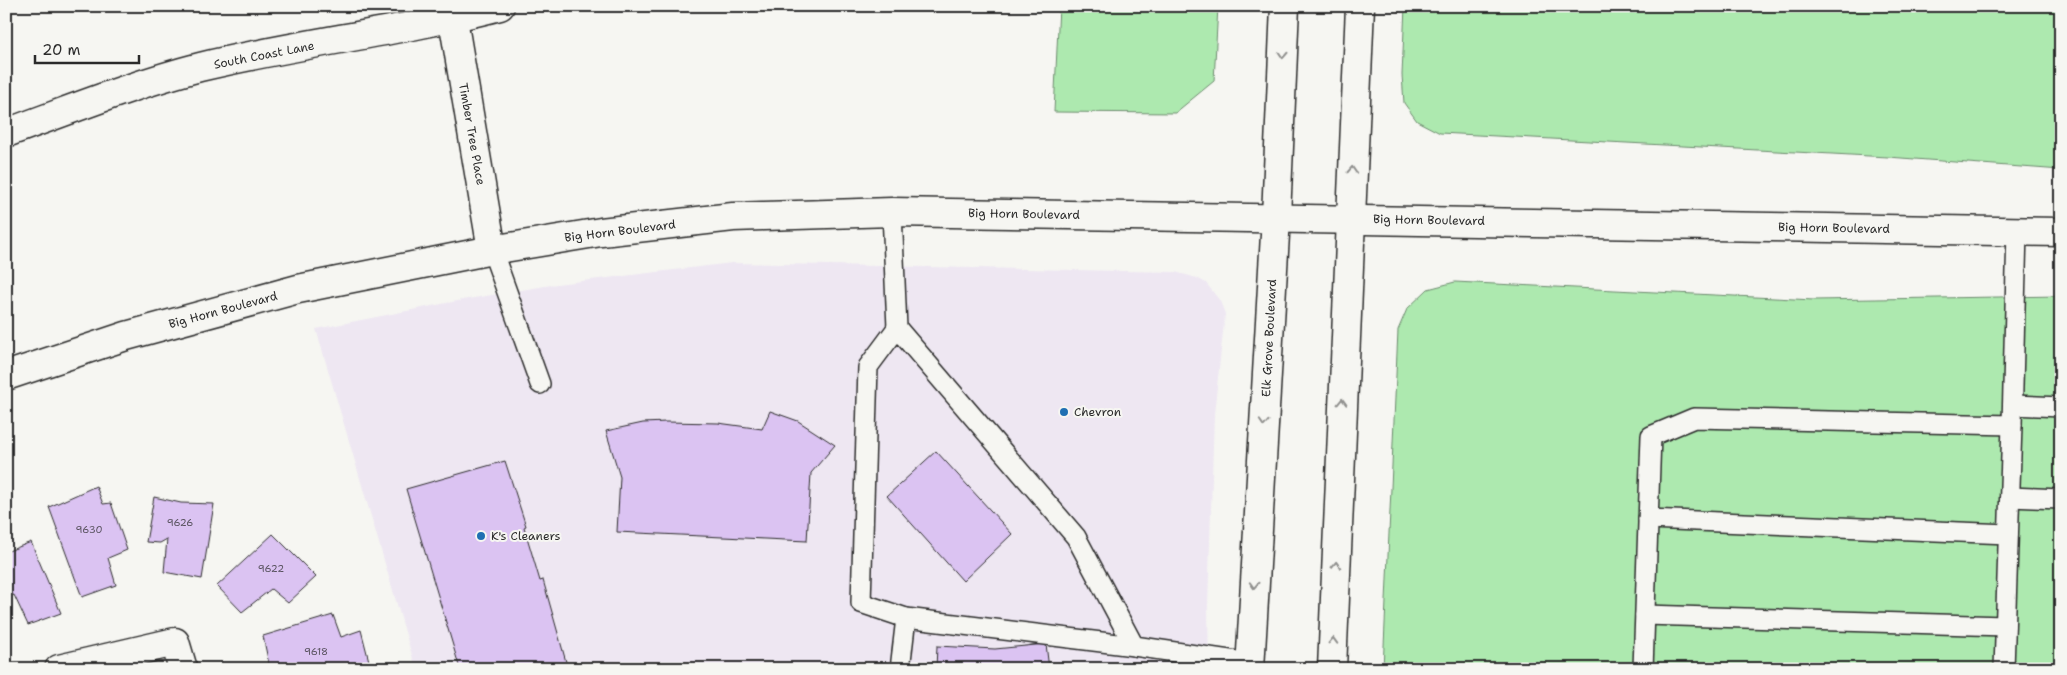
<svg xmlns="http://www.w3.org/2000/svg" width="2067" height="675" font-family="'Shantell Sans',sans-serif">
  <rect width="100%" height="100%" fill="#f6f6f2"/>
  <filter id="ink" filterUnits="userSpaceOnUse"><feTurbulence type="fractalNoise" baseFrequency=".02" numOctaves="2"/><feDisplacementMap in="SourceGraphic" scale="10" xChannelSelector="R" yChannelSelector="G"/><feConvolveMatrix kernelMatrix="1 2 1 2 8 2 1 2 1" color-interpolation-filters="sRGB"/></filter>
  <g filter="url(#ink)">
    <path fill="#eee7f2" d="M732,263l443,9 22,6 9,5 14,18 5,13 -11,100 -6,192 1,63h-793l-100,-340 146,-29 95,-16z"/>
    <g fill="#ade9af" stroke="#6c8a6d">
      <path d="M1059,6h159l-4,75 -39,32 -121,-1z"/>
      <path d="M1405,6h656v164l-173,-13 -448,-24 -23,-12 -13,-18 -2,-28z"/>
      <path d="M1455,282l359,18 247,-4v373h-678l15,-339 9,-21 21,-20z"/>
    </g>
    <g fill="#dbc3f2" stroke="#2b2b2b">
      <path d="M770,411l28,10 37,24 -24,28 -4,68 -190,-9 3,-55 -14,-46 37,-8 23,-1 52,1 44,6z"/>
      <path d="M936,451l76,83 -49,47 -76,-85z"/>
      <path d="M505,461l21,65 -2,1 16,54 3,-1 25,89h-108l-54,-180z"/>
      <path d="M96,486l7,18 8,-1 16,47 -19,8 8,27 -34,12 -33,-90z"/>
      <path d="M154,497l27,6 33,1 -12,75 -38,-7 3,-33 -7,4 -14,-1z"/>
      <path d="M273,534l43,43 -28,26 -17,-14 -29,23 -25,-26z"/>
      <path d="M31,542l30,71 -33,12 -14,-30 -8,3v-46z"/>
      <path d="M333,615l8,22 20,-7 9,35 -11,4h-89l-7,-33z"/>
      <path d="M1046,644l3,25h-113l1,-23 58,3z"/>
    </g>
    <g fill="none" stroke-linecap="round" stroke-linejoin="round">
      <defs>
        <g id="service">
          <path d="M892,212l5,116 179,209 58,109 116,17"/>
          <path d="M492,250l48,134"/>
          <path d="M897,328l-29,39 -7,236 45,15 228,28"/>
          <path d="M2013,405l48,2"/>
          <path d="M2010,497l51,2"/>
          <path d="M1648,519l360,15"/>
          <path d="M1645,615l360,11"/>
          <path d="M900,669l6,-51"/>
          <path d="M1643,669l8,-233 43,-18 318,7 5,-194"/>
          <path d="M2004,669l8,-244"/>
        </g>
        <g id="minor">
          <path d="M453,19l39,231"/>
          <path d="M6,133c64,-23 128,-49 194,-66 99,-24 201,-35 300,-61"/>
          <path d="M59,669l116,-27 8,27"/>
        </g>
        <g id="secondary">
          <path d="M6,376l120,-40 172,-47 194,-39 109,-18 132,-15 159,-5 1169,20"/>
          <path d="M1250,669l26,-452 9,-211"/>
          <path d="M1332,669l28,-663"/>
        </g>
      </defs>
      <use href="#service" stroke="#2b2b2b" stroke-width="22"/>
      <use href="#minor" stroke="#2b2b2b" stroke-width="31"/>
      <use href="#secondary" stroke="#2b2b2b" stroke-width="31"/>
      <use href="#service" stroke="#f6f6f2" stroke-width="19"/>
      <use href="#minor" stroke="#f6f6f2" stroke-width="28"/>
      <use href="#secondary" stroke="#f6f6f2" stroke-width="28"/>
    </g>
    <defs><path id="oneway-chevron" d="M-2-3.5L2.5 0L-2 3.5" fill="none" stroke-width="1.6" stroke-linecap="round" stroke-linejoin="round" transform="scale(1.25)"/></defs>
    <g stroke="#90908e">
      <use href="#oneway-chevron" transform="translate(1283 55) rotate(93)"/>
      <use href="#oneway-chevron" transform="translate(1352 170) rotate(-87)"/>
      <use href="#oneway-chevron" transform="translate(1342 402) rotate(-88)"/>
      <use href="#oneway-chevron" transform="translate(1264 423) rotate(93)"/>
      <use href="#oneway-chevron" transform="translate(1336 565) rotate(-88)"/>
      <use href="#oneway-chevron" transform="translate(1254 585) rotate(93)"/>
      <use href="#oneway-chevron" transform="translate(1333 641) rotate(-88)"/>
    </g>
  </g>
  <g fill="#1f6fb2" stroke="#f6f6f2" stroke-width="2">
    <circle cx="1064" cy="412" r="5"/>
    <circle cx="481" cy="536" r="5"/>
  </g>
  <g text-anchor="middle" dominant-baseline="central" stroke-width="4" stroke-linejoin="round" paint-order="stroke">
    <g font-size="10" fill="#57515d">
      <text x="180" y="522">9626</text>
      <text x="89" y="529">9630</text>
      <text x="271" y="568">9622</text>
      <text x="316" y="651">9618</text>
    </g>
    <g font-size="12" fill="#2b2b2b" stroke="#f6f6f2">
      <text transform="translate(264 55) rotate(-11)">South Coast Lane</text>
      <text transform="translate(472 134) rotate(80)">Timber Tree Place</text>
      <text transform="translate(1024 214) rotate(1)">Big Horn Boulevard</text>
      <text transform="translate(1429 220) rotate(1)">Big Horn Boulevard</text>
      <text transform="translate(1834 228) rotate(1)">Big Horn Boulevard</text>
      <text transform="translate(620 231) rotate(-7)">Big Horn Boulevard</text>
      <text transform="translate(223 310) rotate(-15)">Big Horn Boulevard</text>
      <text transform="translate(1269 338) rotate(-87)">Elk Grove Boulevard</text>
    </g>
    <g font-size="12" fill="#2b2b2b" stroke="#f6f6f2" text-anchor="start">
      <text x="1074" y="412">Chevron</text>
      <text x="491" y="536">K's Cleaners</text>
    </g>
  </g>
  <rect width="2067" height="675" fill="none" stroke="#f6f6f2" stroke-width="25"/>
  <rect x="12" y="12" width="2042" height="650" fill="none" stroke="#2b2b2b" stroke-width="2" filter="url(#ink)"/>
  <path d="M35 55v8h104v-8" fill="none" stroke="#2b2b2b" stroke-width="2.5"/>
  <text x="42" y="55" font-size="15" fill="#2b2b2b" stroke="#f6f6f2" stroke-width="4" paint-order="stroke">20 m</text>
</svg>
